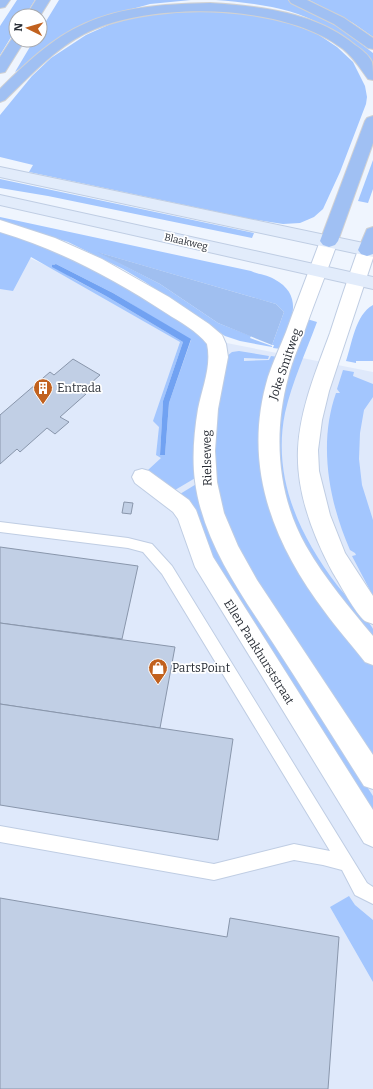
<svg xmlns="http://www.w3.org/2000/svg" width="373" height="1089" font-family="Bitter,serif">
  <rect width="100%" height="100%" fill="#eff5fe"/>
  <path fill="#dfe9fb" d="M0,244l201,94 172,34v717h-373z"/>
  <g fill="#a3c6fe" fill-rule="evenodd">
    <path d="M17,0h18l-10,16h-9v13l-16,26v-29z"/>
    <path d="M59,0h132l-41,4 -50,14 -85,54 19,-32h6v-9z"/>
    <path d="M216,0h72l54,29 31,24v12l-4,-5c-15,-11 -30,-25 -47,-35 -31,-18 -71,-22 -106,-25z"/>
    <path d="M309,0h64v37l-20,-14z"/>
    <path d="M183,8l84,7 49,18 21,14 16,15 12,24 2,11 -1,7 -26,68 -17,37 -9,8 -14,6 -17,1 -32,-5 -222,-47 4,-7 -33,-8v-42l32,-39 19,-18 35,-23 29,-13 14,-4z"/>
    <path d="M373,160v29l-5,14 -10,-2z"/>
    <path d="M0,179l28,6 226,48 -2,5 -204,-42 -48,-8z"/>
    <path d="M0,217l251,54c5,3 16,4 23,8 32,17 16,44 7,70l-8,-1 1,-3h-2l12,-33 -8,-8 -176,-51 60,31 58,39 33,13 -1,2 22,8v1l-32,-6 -15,-5 -80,-54 -22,-13 -55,-27 -68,-21z"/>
    <path d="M0,232l52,16 66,32 55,36 31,22 5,7v15l-7,34 -5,83 -22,13 -27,-20 13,-12 -5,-3 3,-28 -6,-6 27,-79 -149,-85 -18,34 -13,-2zM53,264h3l57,29 78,47 -22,63 -4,52h-5l3,-54 20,-59 -77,-46 -34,-18z"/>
    <path d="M373,305v56h-17v2l-10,-2c6,-17 9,-46 27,-56z"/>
    <path d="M307,319l10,3c-11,30 -25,60 -32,91 -13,64 14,122 52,172 6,8 34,38 36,44 0,4 0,9 0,13l-34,-41 -43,-70 -18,-59 1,-68z"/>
    <path d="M239,351l30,5 -1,3 -24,-1v3l25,-1 2,-4 7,1 -17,103 76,161 36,45v93l-114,-173 -34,-65 -11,-53 1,-45 12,-67 5,-4z"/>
    <path d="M343,370l11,2 -1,4 20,8v13l-9,13 -4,23 -1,26 3,26 11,35v76l-21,-40 4,-1 -1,-2 -5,-3c-21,-48 -32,-106 -14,-157h4l-3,-4z"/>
    <path d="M198,483l105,204 70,109v15l-157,-248 -15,-35 -5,-17 -6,-9 -10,-8z"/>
    <path d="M349,896l6,9 18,15v62l-43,-75z"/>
  </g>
  <path fill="#a0bff0" d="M97,252l179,52 8,8 -12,33 -54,-22 -58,-39z"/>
  <path fill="#71a2f2" d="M56,264l57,29 78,46 -22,64 -4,52h-5l3,-54 20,-59 -77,-46 -54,-29v-2z"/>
  <g fill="#c1cfe5" stroke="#8996ab">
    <path d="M73,359l27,16 -19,17 5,2 -26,23 9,5 -14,12 -8,-6 -27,24 -3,-3 -17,15v-49l50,-43 4,3z"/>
    <path d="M124,502l9,1 -2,11 -9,-1z"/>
    <path d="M0,547l138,19 -16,73 -122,-16z"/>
    <path d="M0,623l175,24 -15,81 -160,-24z"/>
    <path d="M0,704l233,35 -15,101 -218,-35z"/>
    <path d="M0,898l227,39 3,-19 109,19 -11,152h-328z"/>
  </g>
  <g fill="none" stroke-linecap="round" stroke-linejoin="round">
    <defs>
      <path id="service" d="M0,522l128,16 24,6 20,22 195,317 6,4v17l-18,-9 -13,-25 -19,-5 -29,-5 -80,20 -214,-38v-16l214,38 80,-20 36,7 -168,-277 -19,-22 -15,-4 -128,-16z"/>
      <g id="minor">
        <path d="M0,220l55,18 47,21 67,38 40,27 13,11 4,9 2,13 -10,52 -3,42 2,31 7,31 14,33 19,34 116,175v34l-9,-3c-30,-47 -59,-94 -89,-140 -33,-51 -72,-103 -80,-165 -3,-23 -1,-48 3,-72 4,-21 14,-43 9,-65 -10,-13 -27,-22 -41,-31 -52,-34 -106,-63 -166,-81z"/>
        <path d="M329,235l6,2 3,4c-10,28 -21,55 -31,83 -6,18 -15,36 -19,54 -15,56 -11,117 18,168 19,33 43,61 67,90v29l-8,-3c-13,-17 -28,-33 -40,-50 -53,-70 -83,-148 -57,-235 5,-15 12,-30 18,-45 11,-31 23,-61 34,-91l3,-4z"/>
        <path d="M367,244l6,2v12l-44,133 -7,29 -4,30 1,21 11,44 15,38 28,43v28c-2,-1 -6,-2 -8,-3 -10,-8 -25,-37 -32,-48 -20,-37 -37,-81 -35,-124 2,-40 18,-78 32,-116 9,-28 18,-55 28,-83l3,-4z"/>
        <path d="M142,469l7,2 40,29 7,10 17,47 160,253v37l-9,-4 -169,-276 -17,-48 -5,-7 -38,-29 -3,-6 3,-6z"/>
      </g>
      <g id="secondary">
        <path d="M0,167l373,78v12l-373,-80z"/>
        <path d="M0,195l373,82v12l-373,-84z"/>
      </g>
      <g id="motorway">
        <path d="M0,0h10l-5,7 -5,1z"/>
        <path d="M36,0h14l-10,16h-14z"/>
        <path d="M289,0h18l37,18 29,20v11l-5,-1 -34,-24 -43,-21z"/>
        <path d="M210,3c49,3 106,9 145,42 6,4 14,10 17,17 1,5 1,13 1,18l-5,-1c-8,-11 -14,-21 -25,-30 -58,-45 -182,-47 -248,-20 -35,14 -63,45 -90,71l-5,2v-13c25,-25 52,-51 84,-65 38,-18 84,-20 126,-21z"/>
        <path d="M16,36v4h9l-20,32 -5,1v-16l13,-20z"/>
        <path d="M373,116v27l-35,98 -3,4 -6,2 -6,-2 -3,-4 45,-120 2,-3z"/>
        <path d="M373,227v27l-6,2 -6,-2 -3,-4 9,-21z"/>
      </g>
    </defs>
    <use href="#service" stroke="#bfcde3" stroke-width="2"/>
    <use href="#minor" stroke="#bfcde3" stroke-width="2"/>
    <use href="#secondary" stroke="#bfcde3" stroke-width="2"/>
    <use href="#motorway" stroke="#d0d1d3" stroke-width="2"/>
    <use href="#service" fill="#fff" fill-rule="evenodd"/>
    <use href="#minor" fill="#fff" fill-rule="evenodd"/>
    <use href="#secondary" fill="#e2ecfb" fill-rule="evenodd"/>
    <use href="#motorway" fill="#a0c0f3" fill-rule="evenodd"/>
  </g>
  <defs>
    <symbol id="building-pin" viewBox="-11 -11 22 30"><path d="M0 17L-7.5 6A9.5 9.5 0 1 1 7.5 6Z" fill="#c1611e" stroke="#fff"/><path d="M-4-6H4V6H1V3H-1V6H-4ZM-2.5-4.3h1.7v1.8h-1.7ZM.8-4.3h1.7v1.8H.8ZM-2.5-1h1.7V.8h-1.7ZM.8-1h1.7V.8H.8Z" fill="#fff"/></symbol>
    <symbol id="shop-pin" viewBox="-11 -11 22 30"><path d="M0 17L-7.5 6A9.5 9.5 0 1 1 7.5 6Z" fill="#c1611e" stroke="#fff"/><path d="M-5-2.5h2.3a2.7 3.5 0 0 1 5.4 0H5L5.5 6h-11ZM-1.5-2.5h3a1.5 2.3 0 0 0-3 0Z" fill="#fff"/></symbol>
  </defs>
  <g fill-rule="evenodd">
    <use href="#building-pin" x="32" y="377" width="22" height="30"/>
    <use href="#shop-pin" x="147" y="657" width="22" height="30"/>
  </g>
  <g text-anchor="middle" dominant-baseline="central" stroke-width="3.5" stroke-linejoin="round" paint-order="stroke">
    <g font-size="10" fill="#292e36" stroke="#fff">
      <text transform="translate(186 242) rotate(13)">Blaakweg</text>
    </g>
    <g font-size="12" fill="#292e36" stroke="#fff">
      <text transform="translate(285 364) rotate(-71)">Joke Smitweg</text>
      <text transform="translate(207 458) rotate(-91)">Rielseweg</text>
      <text transform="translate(259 652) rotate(58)">Ellen Pankhurststraat</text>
    </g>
    <g font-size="12" fill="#292e36" stroke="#fff" text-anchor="start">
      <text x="57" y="388">Entrada</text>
      <text x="172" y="668">PartsPoint</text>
    </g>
  </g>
  <g transform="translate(28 28) rotate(275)"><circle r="19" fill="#ffffff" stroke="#a9abaf"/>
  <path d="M0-3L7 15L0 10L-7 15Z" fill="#c1611e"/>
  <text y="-6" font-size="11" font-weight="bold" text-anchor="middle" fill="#292e36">N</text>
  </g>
</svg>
